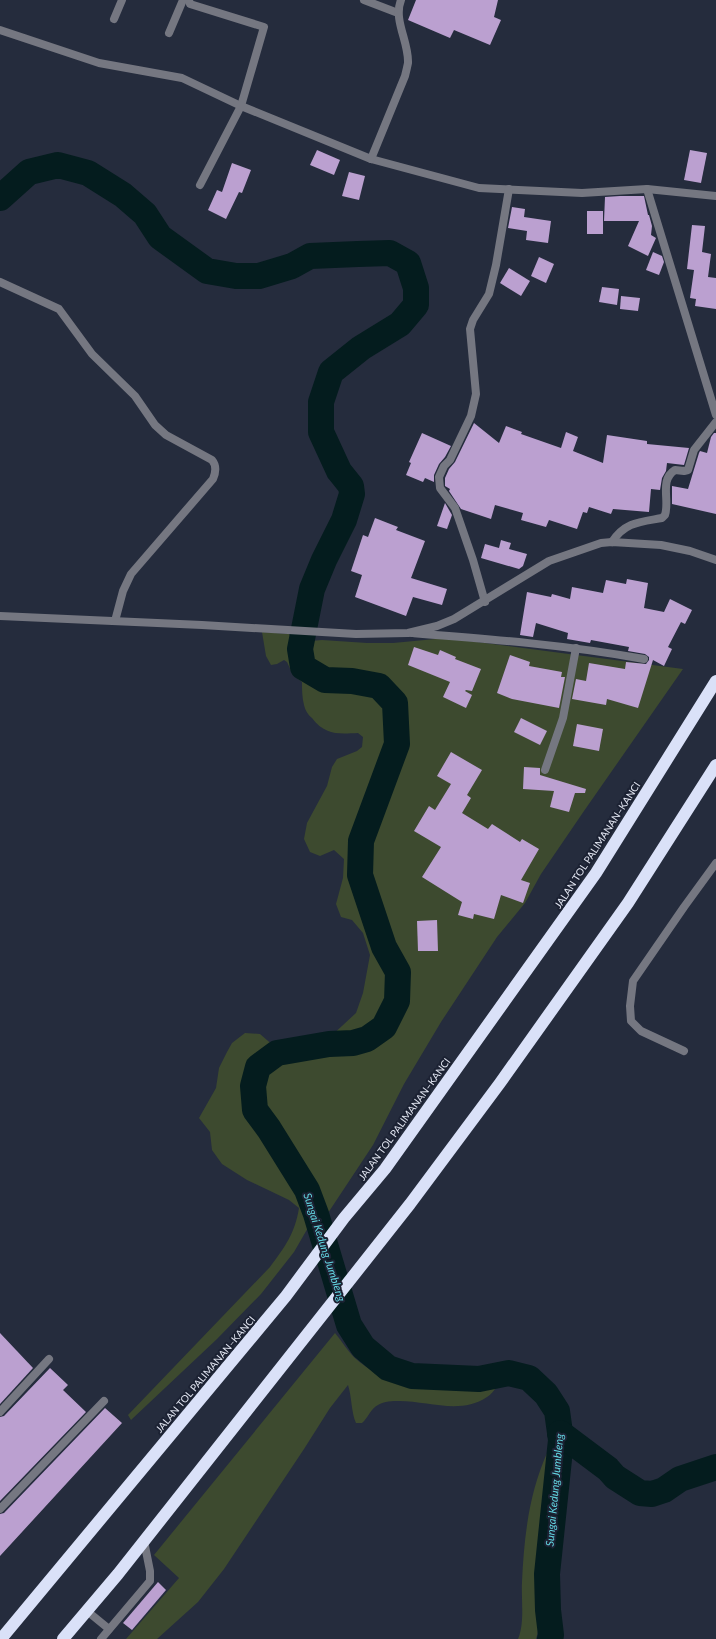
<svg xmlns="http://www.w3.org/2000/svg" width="716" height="1639" font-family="Lato,sans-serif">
  <rect width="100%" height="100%" fill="#252c3d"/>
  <g fill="#3d4a2f">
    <path d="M262,632l27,2 4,7 4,30 26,15 28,1 25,5 13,14 2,37 -36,97 -1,36 24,73 14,24 -1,26 -12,23 -14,12 -13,3 -23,1 27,-25 7,-20 7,-38 -7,-22 -11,-13 -11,-3 -5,-13 7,-26 1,-19 -10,-9 -14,6 -10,-4 -6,-13 3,-16 20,-37 5,-19 5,-8 20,-8 5,-4 1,-10 -5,-4c-21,1 -33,2 -46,-15 -4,-3 -7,-8 -8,-13 -2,-8 -2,-15 -2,-23l-9,-7 -6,-13 -3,-2 -7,4 -6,1 -5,-9z"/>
    <path d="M446,638l237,31 -99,142 -43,63 -16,29 -28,34 -56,85 -37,62 -31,61 -47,71 -4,-4 -9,-25 -38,-62 -14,-17 -1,-21 4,-16 16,-12 50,-8 24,-2 16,-4 19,-14 14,-28 2,-33 -15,-26 -23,-70 1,-31 36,-98 -3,-45 -19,-20 -29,-6h-27l-17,-11 -2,-14 4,-8 11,-1 45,3h26z"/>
    <path d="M245,1033l15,1 15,13 -22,17 -6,22 2,27 15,20 37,60 9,23 -1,10 -15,26 -33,42 -44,45 -86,81 -3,-5 142,-148c15,-20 25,-34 29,-59l-10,-8 -42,-20 -25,-16 -10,-14 -2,-18 -11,-14 17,-30 3,-20 8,-16 5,-9z"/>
    <path d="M335,1333c7,8 13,19 21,26 35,32 99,31 143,24 -3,5 -7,11 -12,14 -27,18 -58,4 -88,4 -6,0 -15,0 -21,4 -7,3 -10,13 -16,18h-6c-5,-11 -4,-26 -8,-38l-18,23 -26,41 -80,120 -26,33 -41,37h-31l53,-61 -25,-23z"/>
    <path d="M548,1451c-4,44 -9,88 -11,133 0,18 5,37 -1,55h-18c7,-17 3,-39 4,-57 2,-45 7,-90 26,-131z"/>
  </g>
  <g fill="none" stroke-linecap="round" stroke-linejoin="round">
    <g stroke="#041c1e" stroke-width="26">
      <path d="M0,198l29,-26 29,-7 30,8 35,22 22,19 15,23 47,34 29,5h23l33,-10 18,-10 48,-2 32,-1 18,10 8,25v17l-16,19 -39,24 -30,24 -10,30v30l18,39 12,15 1,8 -8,26 -20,40 -12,29 -12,60 3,18 22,13 27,1 27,5 16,17 2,41 -36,97 -1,34 24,72 14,25 -1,29 -13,26 -17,12 -14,4 -24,1 -52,9 -19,14 -5,19 2,24 14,19 38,61 9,24 33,111 14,22 25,21 24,8 67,3 30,-6 20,5 17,16 11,17 4,29 -14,134 1,36 3,25 -1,4"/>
      <path d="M560,1433l48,36 7,8 25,16 12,1 12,-4 16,-11 36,-12"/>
    </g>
  </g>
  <g fill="#bba0d0">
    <path d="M416,0h82l-4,17 7,3 -11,25 -36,-15 -4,8 -42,-18z"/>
    <path d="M317,150l23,10 -6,15 -24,-10z"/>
    <path d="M690,150l17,3 -6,30 -17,-3z"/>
    <path d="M232,163l19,7 -9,23 -3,-1 -13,27 -18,-9 9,-20 5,2z"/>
    <path d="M349,172l16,4 -6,24 -17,-4z"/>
    <path d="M620,196h24l4,19h1l3,11 -1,9 5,3 -8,18 -20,-10 11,-25h-35l1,-24z"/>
    <path d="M512,207l13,2 -1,8 27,4 -3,22 -22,-3 1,-9 -19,-3z"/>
    <rect x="587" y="211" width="16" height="23"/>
    <path d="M692,225l13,1 -3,26 9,2 -3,23 8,1v31l-21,-3 1,-7 -6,-1 4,-28 -7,-1z"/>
    <path d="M653,252l9,4 2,6 -5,13 -13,-5z"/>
    <path d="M539,257l15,7 -8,19 -15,-7z"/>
    <path d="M509,268l21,13 -9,15 -21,-13z"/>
    <path d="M602,287l17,2 -2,16 -18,-3z"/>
    <path d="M621,296l19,2 -2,13 -18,-2z"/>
    <path d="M474,423l25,20 7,-17 16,6 -1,2 40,14 5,-16 12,5 -5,14 30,12 4,-28 40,6v3l42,4 -5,17 -17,-2 -1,8 -4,7 -2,12 -9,-1 -2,23 -36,-3 -2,5 -22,-7 -2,6 -4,-1 -6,17 -28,-9 -3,7 -25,-7 2,-7 -28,-8 -4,14 -30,-10 -12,-18 1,-2 -5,-3v-8l4,-9 6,-7z"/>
    <path d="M422,433l29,13 -6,11 -6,7 -5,11v7l-9,-4 -2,4 -17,-7 5,-12 -2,-1z"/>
    <path d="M714,433h2v81l-44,-10v-18l16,3 11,-36 1,-2 7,2 4,-16z"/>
    <path d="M445,503l7,12 -5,14 -10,-3z"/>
    <path d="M375,518l23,9 -2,3 29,11 -14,37 36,11 -5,16 -29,-8 -7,19 -51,-19 7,-22 -11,-4 12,-36 5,2z"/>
    <path d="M501,540l10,3 -2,6 18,5 -4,12 -4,3 -38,-11 4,-14 14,4z"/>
    <path d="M627,579l21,4 -4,25 20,4 6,-13 22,11 -7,14 -4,-2 -13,25 4,2 -8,17 -11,-6 -15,48 -31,-9 -1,6 -34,-6 4,-20 10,2 3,-18 36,6 1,-7 20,2 3,-4v-3l-4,-3 -17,-3 1,-4 -38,-7 -1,3 -23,-4 1,-6 -32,-10 -3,14 -13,-2 7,-43 24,5 1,-3 18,5 2,-12 31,6 3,-13 20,4z"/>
    <path d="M414,647l24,8 2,-5 16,7 -1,2 26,10 -9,22 -6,-1 -1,1 7,4 -6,13 -23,-11 7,-15 -42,-17z"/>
    <path d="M510,655l20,7 -1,4 33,6 -1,5h4l-6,31 -47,-9 -15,-6z"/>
    <path d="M521,718l26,13 -7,14 -26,-13z"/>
    <path d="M577,724l26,5 -4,22 -26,-5z"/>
    <path d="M451,752l31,18 -15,25 4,3 -9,15 26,16 4,-5 28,18 2,-3 17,10 -18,31 9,3 -7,20 -22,-8 -7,24 -20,-5 -1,5 -15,-4 4,-13 -40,-25 19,-30 -27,-16 15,-25 6,4 16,-26 -14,-8z"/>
    <path d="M524,767l16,1v7l46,14 -1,4h-10l-6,19 -19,-5 4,-16 -31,-2z"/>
    <path d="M437,920l1,31h-20l-1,-30z"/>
    <path d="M0,1333l33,35 -33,36z"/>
    <path d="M50,1368l18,17 -5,5 23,22 -86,89v-84l4,-1z"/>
    <path d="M105,1408l17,15 -122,133v-42l4,-1z"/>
    <path d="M158,1582l8,8 -34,40 -9,-7z"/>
  </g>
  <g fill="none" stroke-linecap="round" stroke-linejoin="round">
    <g stroke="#757781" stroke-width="8">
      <path d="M364,0l34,13"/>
      <path d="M87,1611l22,18"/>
      <path d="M101,1639l49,-58v-10l-6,-30"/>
    </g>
    <g stroke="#757781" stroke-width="8">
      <path d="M189,0l1,4 74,23 -23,79 -41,79"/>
      <path d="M114,19l8,-19"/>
      <path d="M0,30l99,33 83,15 59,28 130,53 108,29 103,5 65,-4 69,7"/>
      <path d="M169,33l14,-33"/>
      <path d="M371,159l34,-83c1,-4 2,-8 3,-13 1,-21 -15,-43 -7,-63"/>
      <path d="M647,189l69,226"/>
      <path d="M0,282l59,27 33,45 43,42 20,29 11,10 46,25c5,6 4,12 1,19l-82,95 -8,17 -8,30"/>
      <path d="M612,542c13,-20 28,-20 50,-24l3,-3c5,-15 -6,-35 10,-45l9,1 4,-1 6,-20 22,-28"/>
      <path d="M485,602l-12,-42 -18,-52 -15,-20 -1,-11 5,-11 6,-6 21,-44 5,-22 -6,-65 3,-9 16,-26 7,-29 13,-76"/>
      <path d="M412,633c77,6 155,12 232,26"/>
      <path d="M545,770l18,-52 13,-70"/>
      <path d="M684,1051l-43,-20 -10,-10 -1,-15 3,-25 51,-74 32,-44"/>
      <path d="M0,1412l49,-53"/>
      <path d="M0,1509l104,-108"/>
    </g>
    <path stroke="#757781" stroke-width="8" d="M0,616l202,9 154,9 52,-1 29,-7 17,-7 95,-58 52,-18 11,-1 49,3 29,6 26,9"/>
    <g stroke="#dae1f8" stroke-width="12">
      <path d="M1,1639l285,-343 58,-78 41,-49 211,-296 120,-192"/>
      <path d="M63,1639l55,-65 292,-370 90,-121 128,-180 88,-138"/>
    </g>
  </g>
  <g text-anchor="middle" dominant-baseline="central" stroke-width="4" stroke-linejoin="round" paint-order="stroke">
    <g font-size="10" fill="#e2e6f2" stroke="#1c2233">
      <text transform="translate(597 845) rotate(-57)">JALAN TOL PALIMANAN–KANCI</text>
      <text transform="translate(404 1119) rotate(-54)">JALAN TOL PALIMANAN–KANCI</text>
      <text transform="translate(205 1374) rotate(-50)">JALAN TOL PALIMANAN–KANCI</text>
    </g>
    <g font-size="11" font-style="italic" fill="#62d5e1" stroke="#1c2233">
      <text transform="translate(325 1247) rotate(72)">Sungai Kedung Jumbleng</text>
      <text transform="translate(554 1490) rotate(-85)">Sungai Kedung Jumbleng</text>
    </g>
  </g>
</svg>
